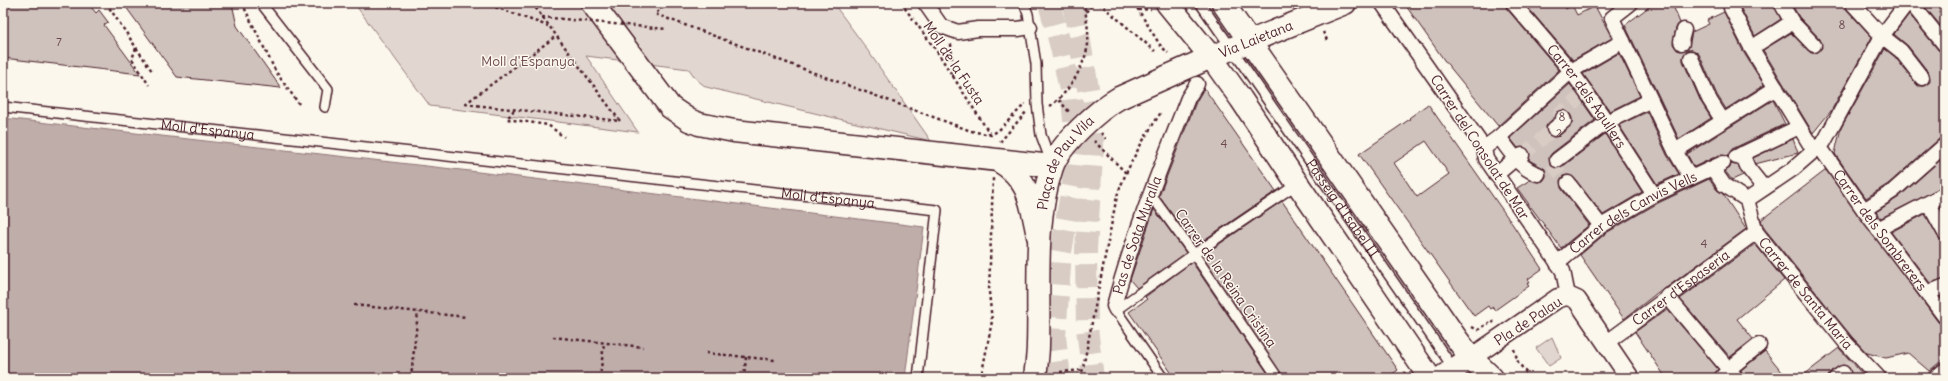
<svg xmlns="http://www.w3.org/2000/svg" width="1948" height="381" font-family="Delius,sans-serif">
  <rect width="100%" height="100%" fill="#fbf7ec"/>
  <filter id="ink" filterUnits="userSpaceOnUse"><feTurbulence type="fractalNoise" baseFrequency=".025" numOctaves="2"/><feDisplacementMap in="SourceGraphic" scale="8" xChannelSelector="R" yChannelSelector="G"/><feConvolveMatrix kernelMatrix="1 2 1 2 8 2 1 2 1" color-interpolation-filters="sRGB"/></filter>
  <g filter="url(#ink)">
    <g fill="#e2d7d0" stroke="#967b7e">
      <path d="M354,3h479l28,38 70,100 -225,-54 -10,-8 -7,-10 -103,-13 52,76 -208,-26z"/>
      <path d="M1552,337l9,21 -12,8 -13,-18z"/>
    </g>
    <path fill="#bfadaa" stroke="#907477" d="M3,118l467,53 454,56 -19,151h-902z"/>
    <g fill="#cfc2bc" stroke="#4a1f2b" fill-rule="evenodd">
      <path d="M3,3h85l8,10 3,-3 9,12 -4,3 36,49 -137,-16z"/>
      <path d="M123,3h103l7,5 4,18 44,62 -104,-11z"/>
      <path d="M1404,3h101l2,6 52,61 -61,56 -54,-66z"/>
      <path d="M1524,3h40l2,6 6,-4 5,10 18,-9 17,32 -39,22z"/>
      <path d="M1654,3h18l8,20 -4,5 -3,16 4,6 4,1 8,-4 3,-15 17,-8 -2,-4 17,-8 20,41 20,32 -38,24 -9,-14 -18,-41 -7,-4h-5l-4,7v4l18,41 10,16 -32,21 -54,-114z"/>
      <path d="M1743,3h30l8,16 -26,17 -16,-31z"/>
      <path d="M1791,3h53l2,6 26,28 -41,74 -18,22 -50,-83 28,-17 20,20h5l6,-5 -2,-9 -21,-22z"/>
      <path d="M1922,3h23v28z"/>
      <path d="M1909,14l29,36 7,3v84l-6,2 -51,45 -22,14 -31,-44 2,-10 4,-16 44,-79 10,8 23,29h6l6,-4 -1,-9 -21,-27 -14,-12z"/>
      <path d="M1619,53l21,43 -30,15 -27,-37z"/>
      <path d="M1570,84l25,36 -43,33 -3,4 1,8 4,3 8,-1 43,-33 37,58 -39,23 -29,-37 -7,-3 -4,1 -3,4 1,8 28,37 -28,23 -44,-60 13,-8 9,2 4,-1 3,-4 -1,-8 -16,-9v-9l-6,-4 -5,1 -8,-10zM1561,110l8,2 3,6v6l-13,12 -8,1 -4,-3 -1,-8z"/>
      <path d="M1204,88l72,103 -81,55 -36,-50 37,-94z"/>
      <path d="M1773,100l12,24 -53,25 -4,7 -9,-1 -25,12 -7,-13z"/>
      <path d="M1428,104l85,121 29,44 -14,10 2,3 -3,2 2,2 -34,24 -2,-3 -3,2 -2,-3 -14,10 -115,-162 51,-35 -1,-1zM1426,141l23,33 -32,23 -23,-34z"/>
      <path d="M1647,112l20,43 12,19 -22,10 -38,-59z"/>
      <path d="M1793,139l5,14 -43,11 -2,-6z"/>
      <path d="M1945,156v30l-64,32 -5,-6 23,-15z"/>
      <path d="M1731,164l7,1 5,10 -11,5 -7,-9 5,-3z"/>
      <path d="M1826,170l112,152 7,3v33l-16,13 -21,-18 -22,5 -19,-5 -15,-16 -88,-109 -3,-8z"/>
      <path d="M1709,179l8,11 6,4 23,35 -80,59 -4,1 -38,30 -44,-64 26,-22 52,-30z"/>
      <path d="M1282,201l116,169 -11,8h-103l-82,-122z"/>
      <path d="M1154,209l32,44 -49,35 -7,-8z"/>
      <path d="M1925,214l13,23 7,4v37l-15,5 -39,-51z"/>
      <path d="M1755,244l29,36 -47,39 16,20 -23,18 -50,-58z"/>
      <path d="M1192,262l79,116h-96l-46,-66 18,-13 -2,-2z"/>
      <path d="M1667,309l51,60 -5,9h-47l-31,-46z"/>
      <path d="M1839,348l27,30h-16l1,-5 -1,-5 -7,-3 -12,6 -3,7h-28z"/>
      <path d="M1765,351l22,27h-43l-3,-8z"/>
    </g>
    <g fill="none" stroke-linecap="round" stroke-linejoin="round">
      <g stroke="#d8ccc5" stroke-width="14" stroke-dasharray="14 7" stroke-linecap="butt">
        <path d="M1563,118l-3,-4 20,-17"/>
        <path d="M1522,155l32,-26"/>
        <path d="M1552,163l16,20"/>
        <path d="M1843,373l11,-8"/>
      </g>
      <g stroke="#d8ccc5" stroke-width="22" stroke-dasharray="22 11" stroke-linecap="butt">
        <path d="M1049,3l12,44 11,52 5,51 -3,26 -13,76 -6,85 5,41"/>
        <path d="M1073,3l18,102 2,39 -7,105 1,79 6,50"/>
      </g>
      <defs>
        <g id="service">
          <path d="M261,3l67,86 -3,18"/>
          <path d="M1024,3l4,11 8,50 1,40 4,31 10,27"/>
          <path id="s1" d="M1200,3l254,366"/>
          <path id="s2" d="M3,107l934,103 -19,168"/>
          <path d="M1151,195l43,59 84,124"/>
          <path d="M1163,378l-47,-68 78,-56 103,-70"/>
        </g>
        <g id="pedestrian">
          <path d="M925,3l16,23 17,6 20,-3h40l12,-2"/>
          <path d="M1382,3l102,145 2,11 77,112 5,25"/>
          <path id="s3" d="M1513,3l58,68 36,51 47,73"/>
          <path d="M1631,3l-19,15 63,133 16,27"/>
          <path d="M1852,3l30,33 19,15 21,27"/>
          <path d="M1911,3l34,42"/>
          <path d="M1731,8l21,41 59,97"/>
          <path d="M1792,22l22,23"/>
          <path d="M1682,43l-1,-2 3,-11"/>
          <path d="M1759,43l33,-21 -11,-19"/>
          <path d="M1691,58l18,41 14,22"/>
          <path d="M1554,129l10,-8 -1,-3"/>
          <path d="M1499,137c11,14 21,32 39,37"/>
          <path id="s4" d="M1819,146l45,64 81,107"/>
          <path d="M1484,148l15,-11 72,-66 52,-30"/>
          <path d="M1675,151l101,-63"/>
          <path d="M1742,154l6,14 16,20"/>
          <path d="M1736,157l63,-30"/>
          <path d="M1557,160l50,-38 44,-22"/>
          <path id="s5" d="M1713,169l11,16 23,15 9,32 90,111 33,35"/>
          <path d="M1496,175l20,-17 6,-3"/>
          <path d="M1568,183l33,43"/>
          <path d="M1747,200l46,-31 31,-27 58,-106 25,-33"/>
          <path d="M1929,204l16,29"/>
          <path d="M1864,210l29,-19 52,-46"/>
          <path d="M1878,229l67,-35"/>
          <path id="s6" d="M1557,263l44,-37 53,-31 69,-32"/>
          <path d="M1928,293l17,-7"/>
          <path d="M1667,296l69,82"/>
          <path id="s7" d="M1116,310l-2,-4c19,-71 47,-140 74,-208l9,-14"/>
          <path id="s8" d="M1606,343l150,-111"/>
          <path d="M1721,378l13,-13 25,-20"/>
          <path d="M1836,378l7,-5"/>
          <path d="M1935,378l10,-8"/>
        </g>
        <path id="minor" d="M1471,358l87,-60 10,-2 9,4 53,78"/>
        <g id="tertiary">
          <path d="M592,3l78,104 19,13 10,4 35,7 318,35"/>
          <path d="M1250,42l206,296 15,20 21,20"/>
          <path d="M1211,57l30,42 54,81 135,198"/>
          <path d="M999,161c31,18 32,43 39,75"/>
          <path d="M1441,378l30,-20"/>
        </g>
        <g id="secondary">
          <path d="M1167,3l44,54"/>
          <path d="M1223,3l27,39"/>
          <path id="s9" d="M1035,378c1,-11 3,-22 3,-33 2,-59 -5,-121 14,-178 8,-23 46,-57 67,-69l92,-41 134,-54"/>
        </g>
      </defs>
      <use href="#service" stroke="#4a1f2b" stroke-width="12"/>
      <use href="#pedestrian" stroke="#4a1f2b" stroke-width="17"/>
      <use href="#minor" stroke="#4a1f2b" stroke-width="21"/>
      <use href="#tertiary" stroke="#4a1f2b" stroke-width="25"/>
      <use href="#secondary" stroke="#4a1f2b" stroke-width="25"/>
      <g stroke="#4a1f2b" stroke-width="2.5" stroke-dasharray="3 3" stroke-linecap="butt">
        <path d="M106,3l46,68"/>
        <path d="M242,3l34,69 23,32"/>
        <path d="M484,3l64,23"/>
        <path d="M668,3l-13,11 316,117 20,4 8,-5 26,-26"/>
        <path d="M901,3l35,47 54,84"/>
        <path d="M1099,3l56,48"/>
        <path d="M1134,3l26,42 8,8"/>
        <path d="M1138,10l13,-1"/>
        <path d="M1086,12l7,-9"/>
        <path d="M1323,32l5,10"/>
        <path d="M951,44l2,33"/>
        <path d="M136,48l-4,11 17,26"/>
        <path d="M1059,100l11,13"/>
        <path d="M465,104l155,17 -88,-118"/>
        <path d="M465,104l91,-68"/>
        <path d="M1050,106c18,-12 35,-40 38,-62 1,-14 -2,-28 -4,-41"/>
        <path d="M514,110l-7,9 41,6 16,12"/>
        <path d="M1101,133l5,6"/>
        <path d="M1094,141l32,32"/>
        <path d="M1000,142l27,-31"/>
        <path d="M354,305l112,12"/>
        <path d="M1472,327l6,3 14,-9 2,2"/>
        <path d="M553,337l90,10"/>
        <path d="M1514,349l4,13 12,16"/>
        <path d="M706,353l69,7"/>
        <path d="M1060,372l22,-2"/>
        <path d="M411,378l7,-66"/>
        <path d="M600,378l4,-36"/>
        <path d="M744,378l2,-21"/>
        <path d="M981,378l11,-57 -3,-29 4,-114"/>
        <path d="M1081,378l36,-182c10,-29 27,-59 45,-85"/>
        <path d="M1400,378l5,-6"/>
      </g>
      <use href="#service" stroke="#fbf7ec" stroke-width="9"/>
      <use href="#pedestrian" stroke="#fbf7ec" stroke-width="14"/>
      <use href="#minor" stroke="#fbf7ec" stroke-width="18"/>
      <use href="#tertiary" stroke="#fbf7ec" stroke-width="22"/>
      <use href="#secondary" stroke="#fbf7ec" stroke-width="22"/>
      <path stroke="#4a1f2b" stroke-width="2.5" stroke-dasharray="3 3" stroke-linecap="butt" d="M542,17l124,12"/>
    </g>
  </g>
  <g text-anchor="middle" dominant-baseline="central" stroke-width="3" stroke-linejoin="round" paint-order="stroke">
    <g font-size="12" fill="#6b484f">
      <text x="1842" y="24">8</text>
      <text x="59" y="41">7</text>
      <text x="1562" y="116">8</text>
      <text x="1559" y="132">2</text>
      <text x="1224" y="143">4</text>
      <text x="1704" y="243">4</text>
    </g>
    <g font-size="14" fill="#4a1f2b" stroke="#fbf7ec">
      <text stroke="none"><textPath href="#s9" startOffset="459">Via Laietana</textPath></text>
      <text transform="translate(954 63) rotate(56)">Moll de la Fusta</text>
      <text stroke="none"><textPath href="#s3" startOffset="119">Carrer dels Agullers</textPath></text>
      <text stroke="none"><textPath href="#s2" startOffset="206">Moll d'Espanya</textPath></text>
      <text transform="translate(1480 147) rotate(57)">Carrer del Consolat de Mar</text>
      <text stroke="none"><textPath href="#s9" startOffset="222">Plaça de Pau Vila</textPath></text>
      <text stroke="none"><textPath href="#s2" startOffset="830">Moll d'Espanya</textPath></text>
      <text stroke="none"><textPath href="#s1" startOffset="250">Passeig d'Isabel II</textPath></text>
      <text stroke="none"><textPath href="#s6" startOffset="92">Carrer dels Canvis Vells</textPath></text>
      <text stroke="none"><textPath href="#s4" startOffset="104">Carrer dels Sombrerers</textPath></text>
      <text stroke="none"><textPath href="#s7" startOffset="79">Pas de Sota Muralla</textPath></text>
      <text transform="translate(1226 278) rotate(55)">Carrer de la Reina Cristina</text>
      <text stroke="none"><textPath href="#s8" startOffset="93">Carrer d'Espaseria</textPath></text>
      <text stroke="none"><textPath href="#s5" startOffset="159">Carrer de Santa Maria</textPath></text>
      <text transform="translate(1528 321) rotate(-33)">Pla de Palau</text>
    </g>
    <g font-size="14" fill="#704d54" stroke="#fbf7ec">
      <text x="528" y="61">Moll d'Espanya</text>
    </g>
  </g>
  <rect width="1948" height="381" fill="none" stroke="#fbf7ec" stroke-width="16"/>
  <rect x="8" y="8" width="1932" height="365" fill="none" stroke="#4a1f2b" stroke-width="1.5" filter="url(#ink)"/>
</svg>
